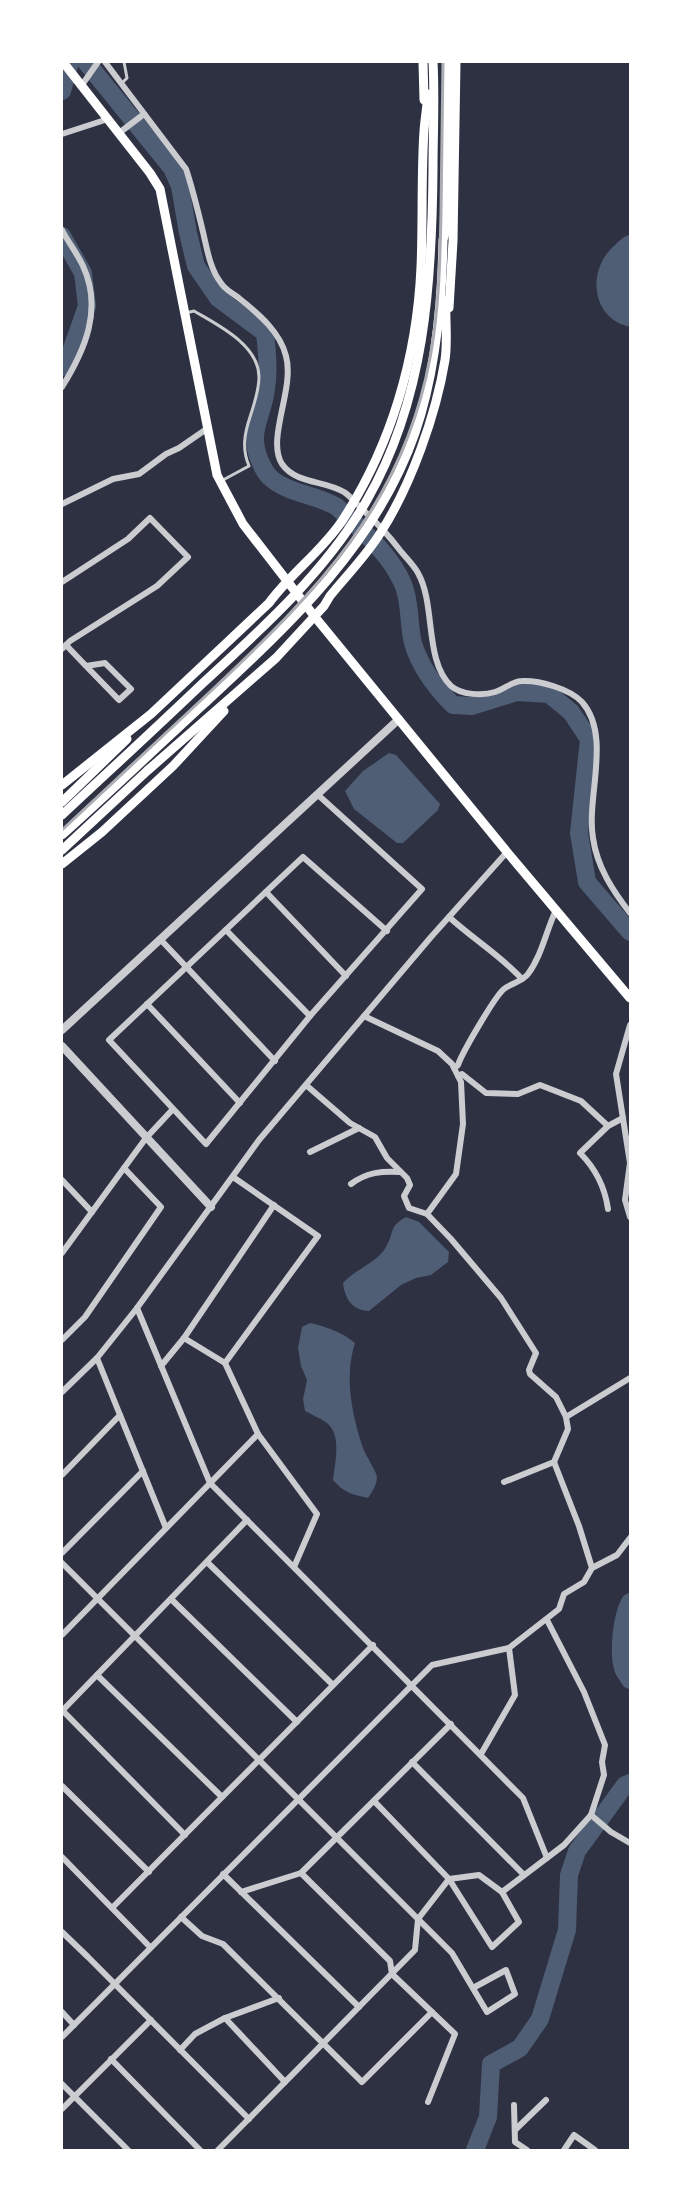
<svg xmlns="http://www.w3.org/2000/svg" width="692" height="2212" font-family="'PT Serif',serif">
  <rect width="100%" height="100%" fill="#2d3142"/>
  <g fill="#4f5d75">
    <path d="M630,235v92c-39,-8 -44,-58 -15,-82 5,-5 9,-9 15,-10z"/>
    <path d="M389,753l7,2 44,49 -2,6 -35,33h-6l-43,-34 -9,-18 18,-20z"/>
    <path d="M406,1217l13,5 30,30 -1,10 -17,13 -15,3 -15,7 -32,26c-17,-1 -24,-12 -26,-28 11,-13 35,-21 43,-36 9,-15 2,-20 20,-30z"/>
    <path d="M310,1323c17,4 32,9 45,20 -11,34 -3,72 8,105 3,8 13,23 14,29 0,8 -5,15 -9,21 -15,-3 -25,-6 -35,-18 2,-17 9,-45 -6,-57 -7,-5 -15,-8 -22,-12l-2,-12 4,-19 -6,-14 -3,-18 4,-21z"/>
  </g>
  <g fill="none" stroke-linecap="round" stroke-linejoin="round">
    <g stroke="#4f5d75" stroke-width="18">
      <path d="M86,62l86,106 8,18 8,47 8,33 22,32 47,35c2,19 4,37 1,56 -3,27 -19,43 -6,72 3,7 6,14 13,19 18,14 44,15 64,27 24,23 52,45 66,77 8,19 5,39 10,59 7,24 23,45 40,62l19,1 45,-14 32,2 22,18 18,27 -10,94 8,49 43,50"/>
      <path d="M62,91l8,-29"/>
      <path d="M62,236l21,37 4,33 -18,51 -7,10"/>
      <path d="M630,1602c-8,15 -12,49 -7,66 1,4 5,8 7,12"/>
      <path d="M475,2150l13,-33 3,-53 29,-16 20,-29 27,-89 2,-55 8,-24 48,-66 5,-2"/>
    </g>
    <g stroke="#caccd0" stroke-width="3">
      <path d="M122,83l5,-5 -3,-16"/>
      <path d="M186,313l8,-2c24,14 65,34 65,66 0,13 -5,28 -9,40 -6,18 -8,32 -1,49l-26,14"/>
    </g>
    <g stroke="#caccd0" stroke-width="6">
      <path d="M105,62l81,107c7,21 12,42 17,63 4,17 7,37 18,51 4,7 13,11 19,16 19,15 40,33 46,57 9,33 -20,83 -4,108 14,20 42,16 62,28 6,4 10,9 15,14 15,14 28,27 40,43 6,8 14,15 19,24 18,32 6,87 33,113 10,9 32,10 44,6 9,-3 18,-11 27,-11 17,-1 48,8 60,21 30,34 4,95 11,136 4,29 20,53 37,75"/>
      <path d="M82,85l16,-23"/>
      <path d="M119,133l25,-19"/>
      <path d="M62,134l46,-15"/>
      <path d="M62,230c6,12 15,23 21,36 20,43 2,84 -21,121"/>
      <path d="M62,504l51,-25 26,-5 27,-20 13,-6 29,-20"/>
      <path d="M62,582l66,-43 22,-21 38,39 -31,29 -87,55 -8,8"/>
      <path d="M66,645l20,21 19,-3 26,26 -12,11 -33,-34"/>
      <path d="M317,794l105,95 -112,127 -104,128 -97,-104 194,-183 84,74"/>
      <path d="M266,892l80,84"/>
      <path d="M449,917c24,22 51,38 73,62"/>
      <path d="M226,930l84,86"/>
      <path d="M160,939l115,122"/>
      <path d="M147,1004l93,99"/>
      <path d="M364,1016l74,35 14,13 9,18 2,42 -7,50 -29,40"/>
      <path d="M630,1025l-14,49 14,89 -5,37 5,17"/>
      <path d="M454,1068l4,-3c4,-12 37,-69 46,-76 7,-6 18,-7 24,-15 14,-19 18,-43 28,-64"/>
      <path d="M458,1076l4,-2 24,19 32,1 22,-9 41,16 27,25"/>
      <path d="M306,1085l44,38 25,14 12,21 20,20 3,7 -6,11 5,12 18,6 24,25 50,59 35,55 -7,17 1,4 26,23 10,20"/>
      <path d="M310,1152l49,-24"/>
      <path d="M124,1168l22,-30 27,-29"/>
      <path d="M62,1180l30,32"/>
      <path d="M351,1184c16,-12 31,-13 49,-12"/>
      <path d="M608,1209c-3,-21 -13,-41 -28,-56l28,-27 15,-8"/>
      <path d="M62,1253l62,-85 37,39 -76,110 -23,23"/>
      <path d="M137,1308l73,175 313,315 24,60"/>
      <path d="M184,1338l90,-133"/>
      <path d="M161,1366l23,-28 41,25"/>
      <path d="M62,1392l35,-34 40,-50 122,-168 172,-203 76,-85"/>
      <path d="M120,1415l46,113"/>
      <path d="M258,1434l59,80 -23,53"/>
      <path d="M554,1462l25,64 13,42"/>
      <path d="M62,1475l58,-60 -23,-57"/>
      <path d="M504,1482l50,-20 14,-33 -2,-12 64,-39"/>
      <path d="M62,1553l81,-82"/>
      <path d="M207,1562l126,123"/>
      <path d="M62,1563l390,390 35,59 28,-18 -9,-24 -33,18"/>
      <path d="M171,1599l126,123"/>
      <path d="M62,1635l196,-201 -33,-71 93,-127 -85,-59"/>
      <path d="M97,1675l125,122"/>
      <path d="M62,1710l123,125"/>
      <path d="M62,1711l185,-191"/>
      <path d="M481,1754l34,-59 -6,-47"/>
      <path d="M412,1762l112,113"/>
      <path d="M62,1786l87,86"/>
      <path d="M374,1801l75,78 43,68 27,-25 -17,-30"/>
      <path d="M591,1815l20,17 19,11"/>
      <path d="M62,1857l88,90"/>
      <path d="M223,1874l136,133"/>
      <path d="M241,1892l60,-19"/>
      <path d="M113,1907l260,-262"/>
      <path d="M181,1917l21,19 21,8 139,138 70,-70"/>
      <path d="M62,1932l26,25 161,162"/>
      <path d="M279,1998l-54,20 60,64"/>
      <path d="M62,2012l12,13"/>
      <path d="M62,2037l370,-372 77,-17 50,-39 5,-15 20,-12 8,-14 25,-13 13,-17"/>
      <path d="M180,2050l15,-16 30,-16"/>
      <path d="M111,2059l89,91"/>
      <path d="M62,2084l66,66"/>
      <path d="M428,2102l27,-68 -63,-60 -2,-13 -89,-88 150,-149"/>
      <path d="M514,2105l1,37 12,8"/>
      <path d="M62,2109l89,-89"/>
      <path d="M515,2130l31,-30"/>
      <path d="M218,2150l197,-200 3,-31 31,-40 30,-4 23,17 62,-47 27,-30 13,-40 -2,-13 3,-17 -21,-53 -37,-72"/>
      <path d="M564,2150l10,-15 21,15"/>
    </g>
    <g stroke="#caccd0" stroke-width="8">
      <path d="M62,1030l337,-311"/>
      <path d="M62,1046l149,161"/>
    </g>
    <g stroke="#fff" stroke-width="9">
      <path d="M63,62l87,111 10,16 57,286 26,49 72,93 192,235 123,146"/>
      <path d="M423,62l1,38"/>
      <path d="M449,308l4,-67 3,-179"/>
      <path d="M62,785l89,-71 118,-111c22,-30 52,-51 73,-82 49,-75 75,-163 79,-254 2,-45 0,-91 3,-136 1,-13 3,-24 4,-37"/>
      <path d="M62,802l65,-63"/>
      <path d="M62,815c47,-44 95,-88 142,-133 60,-55 122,-111 163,-182 58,-101 65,-216 66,-330 0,-36 2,-72 0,-108"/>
      <path d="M62,835c48,-43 95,-88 143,-132 85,-79 171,-158 210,-270 21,-61 27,-129 28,-193l2,-7 3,-171"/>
      <path d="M62,850l85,-79 129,-113 48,-52 6,-10c17,-21 37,-41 51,-64 30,-47 55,-117 64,-172 3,-19 0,-40 1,-59"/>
      <path d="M62,864l40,-32 71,-66 51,-55"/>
    </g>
    <path stroke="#abadb3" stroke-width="3" d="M62,830c50,-47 100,-93 150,-140 104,-98 191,-185 218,-332 9,-48 10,-97 11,-146 1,-50 1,-100 2,-150"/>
  </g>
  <rect width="692" height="2212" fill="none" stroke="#ffffff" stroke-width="126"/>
</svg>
